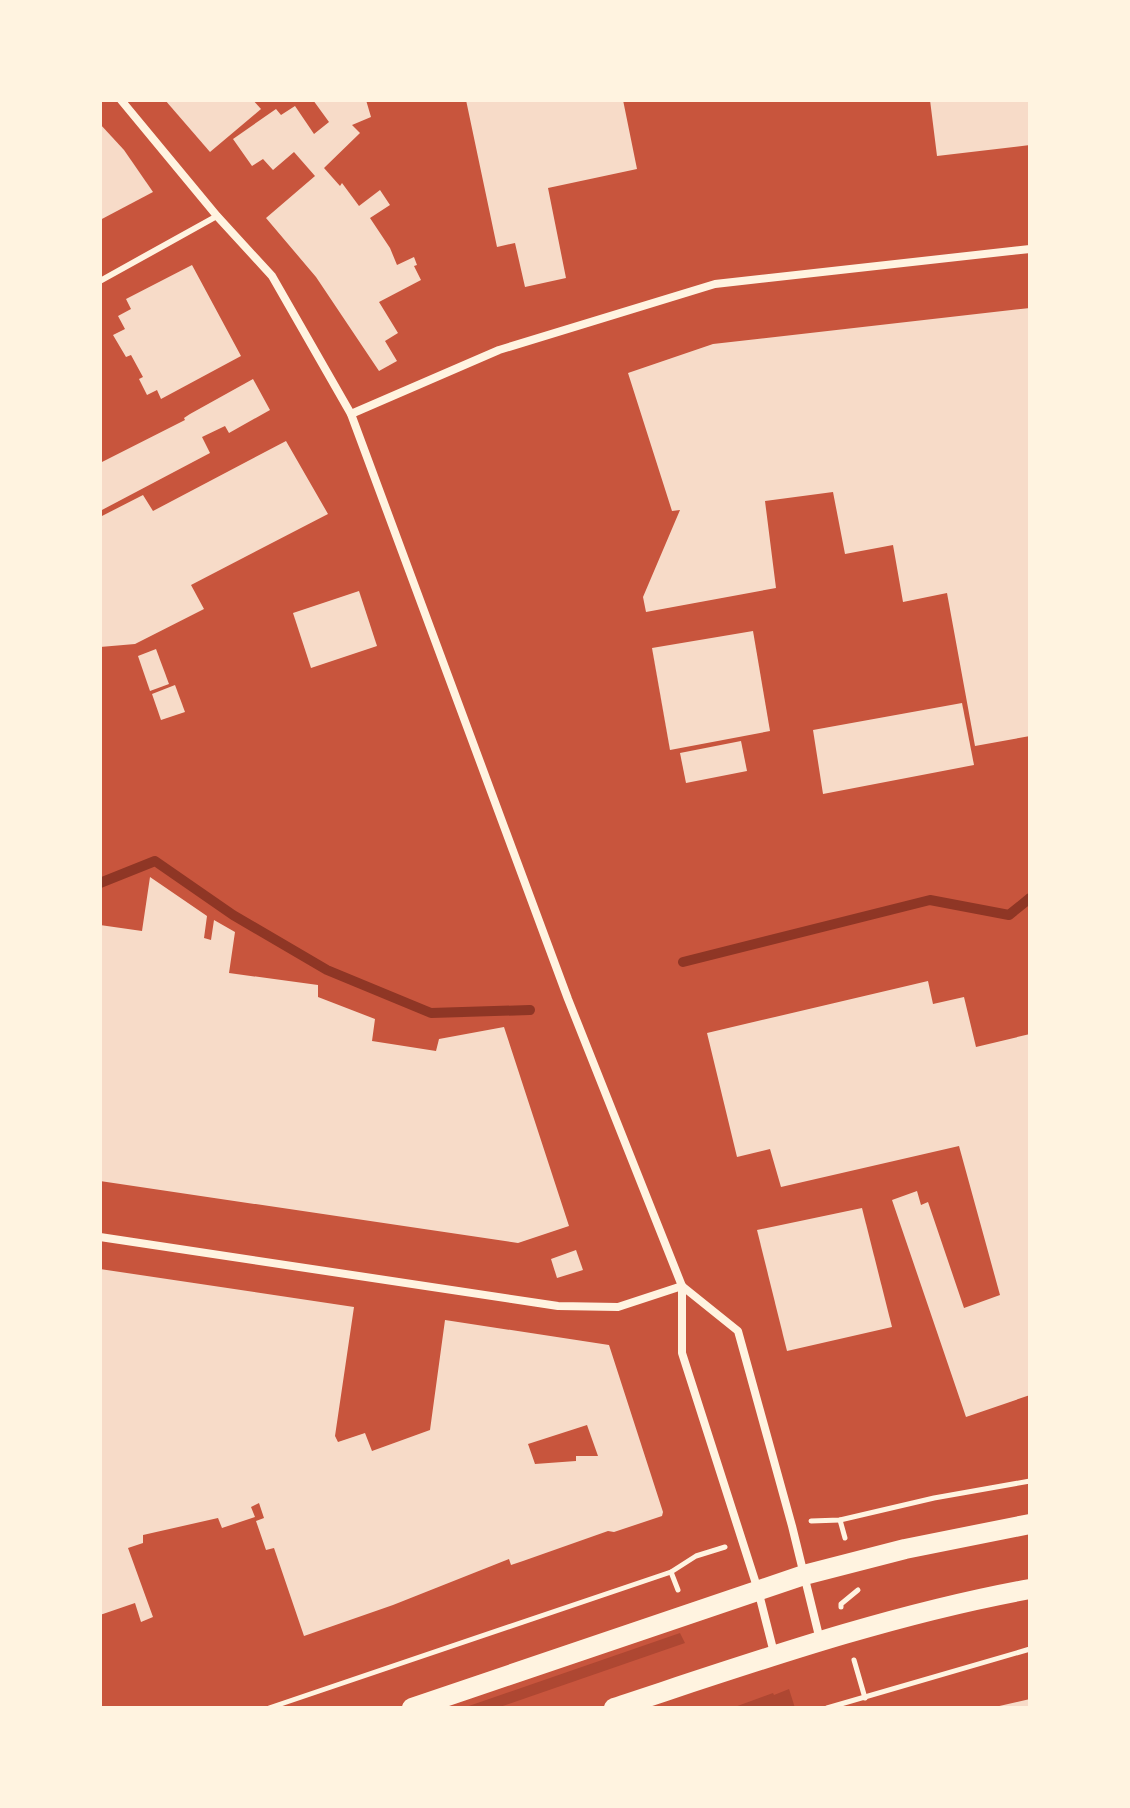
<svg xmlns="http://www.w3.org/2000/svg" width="1130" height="1808" font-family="'PT Serif',serif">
  <rect width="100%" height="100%" fill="#c8553d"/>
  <g fill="#ae4732">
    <path d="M680,1633l5,10 -188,65h-34z"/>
    <path d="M789,1689l6,19h-63l41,-15 1,2z"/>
  </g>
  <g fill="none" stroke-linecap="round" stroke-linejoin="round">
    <g stroke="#8f3625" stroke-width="10">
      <path d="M100,883l55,-22 78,54 94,55 104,43 99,-3"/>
      <path d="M683,962l247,-62 79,15 21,-17"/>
    </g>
  </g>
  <g fill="#f7dbc8" fill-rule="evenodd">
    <path d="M165,100h88l8,9 -51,43z"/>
    <path d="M313,100h53l5,17 -19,8 8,8 -36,35 16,18 2,-3 17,23 21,-16 10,15 -20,13 20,30 7,17 17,-8 3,8 -3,1 7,14 -42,22 19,31 -13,8 12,20 -18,10 -63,-94 -50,-59 49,-42 -21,-24 -21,18 -10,-11 -11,7 -19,-27 43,-30 5,6 14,-9 19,28 15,-12z"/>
    <path d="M466,100h157l14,69 -89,19 18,90 -41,9 -10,-44 -18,4z"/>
    <path d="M930,100h100v45l-93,11z"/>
    <path d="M100,124l24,26 29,42 -53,28z"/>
    <path d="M192,265l49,91 -80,43 -4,-9 -10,5 -8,-16 4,-2 -12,-22 -5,2 -13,-22 12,-6 -7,-13 13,-7 -5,-10z"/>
    <path d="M1030,308v428l-55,10 -28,-153 -44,9 -10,-57 -48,9 -12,-62 -68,9 11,87 -130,24 -3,-15 37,-87 -8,1 -44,-138 85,-29z"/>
    <path d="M253,379l17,31 -41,23 -4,-7 -23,11 8,16 -110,58v-48l85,-43 -1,-2 6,-4z"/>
    <path d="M286,441l42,73 -137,71 13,24 -69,35 -35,3v-130l43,-22 10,16z"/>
    <path d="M359,591l18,55 -66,22 -18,-55z"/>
    <path d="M753,631l17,100 -100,19 -18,-102z"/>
    <path d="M156,649l13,35 -19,7 -12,-35z"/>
    <path d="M175,685l10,27 -24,8 -9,-26z"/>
    <path d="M962,703l12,62 -151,29 -10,-64z"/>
    <path d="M741,741l6,30 -61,12 -6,-30z"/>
    <path d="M150,877l57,39 -3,22 7,2 3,-20 21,12 -6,41 89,12v12l57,22 -3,22 64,10 3,-12 65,-12 65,199 -51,17 -418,-62v-256l42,6z"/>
    <path d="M928,981l5,23 31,-7 12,50 54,-13v361l-64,22 -74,-217 25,-9 4,14 7,-3 36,106 36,-13 -41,-149 -178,41 -11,-38 -33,8 -30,-124z"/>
    <path d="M862,1208l30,119 -105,24 -30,-121z"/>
    <path d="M576,1250l7,20 -26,8 -6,-19z"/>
    <path d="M100,1269l254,38 -19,129 3,6 27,-9 7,18 58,-21 15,-110 164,25 54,167 -1,4 -48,16 -6,-1 -85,30 -12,4 -2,-6 -116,46 -89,31 -30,-88 -8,2 -10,-29 8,-3 -5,-15 -8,4 4,10 -33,11 -4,-10 -75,17v8l-15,5 25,69 -12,5 -6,-19 -35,12zM587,1425l11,31h-22v5l-41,3 -7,-20z"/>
    <path d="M1030,1699v9h-34l-1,-1z"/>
  </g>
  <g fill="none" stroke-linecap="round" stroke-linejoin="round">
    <g stroke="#fff3e0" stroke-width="5">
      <path d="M840,1520l5,18"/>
      <path d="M811,1521l29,-1 94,-22 96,-17"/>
      <path d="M671,1572l7,18"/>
      <path d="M841,1607v-3l17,-14"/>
      <path d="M854,1660l11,38"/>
      <path d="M269,1708l402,-136 25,-16 29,-9"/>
      <path d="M827,1708l203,-59"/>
    </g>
    <path stroke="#fff3e0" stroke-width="6" d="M100,281l117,-65"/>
    <g stroke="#fff3e0" stroke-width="8">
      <path d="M121,100l96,116 55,60 79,138 217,585 114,287v67l76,237 16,63"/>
      <path d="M351,414l148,-64 216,-66 315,-35"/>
      <path d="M100,1237l458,69 60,1 64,-21"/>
      <path d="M682,1286l56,45 54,195 28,114"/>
    </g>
    <g stroke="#fff3e0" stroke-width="20">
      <path d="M412,1708l392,-133 101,-26 125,-25"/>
      <path d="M614,1708c137,-45 273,-93 416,-119"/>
    </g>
  </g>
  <rect width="1130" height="1808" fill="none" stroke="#fff3e0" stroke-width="204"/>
</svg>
